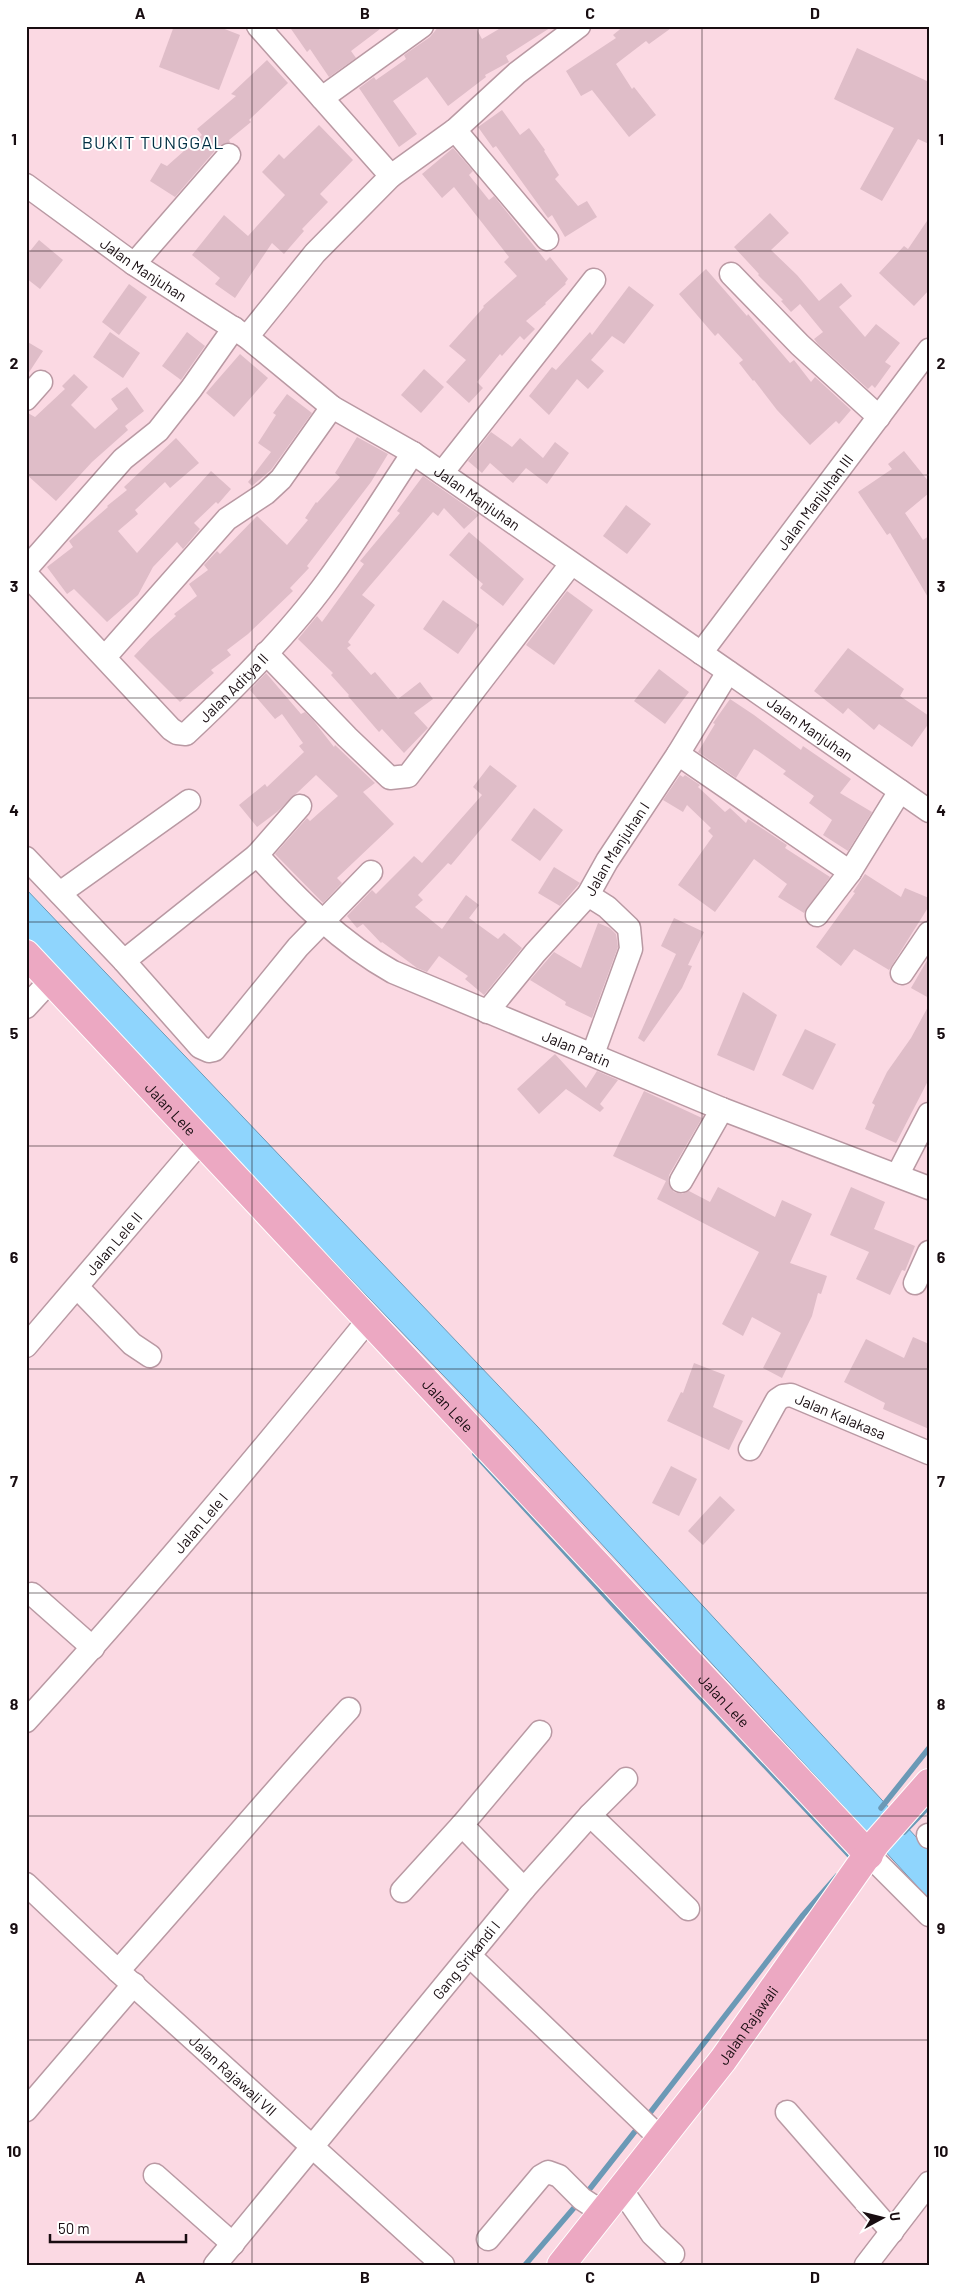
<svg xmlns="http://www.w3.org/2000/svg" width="955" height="2291" font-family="Barlow,sans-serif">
  <rect width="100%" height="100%" fill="#fbd9e3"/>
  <path fill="#8fd5fd" stroke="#6b99b6" d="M26,889l511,537 392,425v48l-416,-451 -487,-507z"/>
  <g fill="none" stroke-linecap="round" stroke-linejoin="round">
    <g stroke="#6b99b6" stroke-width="5.5">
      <path d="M475,1454l145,158 232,246"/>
      <path d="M881,1808l48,-60"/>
      <path d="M904,1832l25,-26"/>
      <path d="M646,2118l157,-203 34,-39"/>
      <path d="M585,2195l55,-70"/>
      <path d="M525,2265l54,-63"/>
    </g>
  </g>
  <g fill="#dfbdc8">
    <path d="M174,26h43l23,9 -21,55 -60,-23z"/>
    <path d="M289,26h95l-33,25 5,7 -27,19 -19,-28 -3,3z"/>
    <path d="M439,26h36l7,13 22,-13h49l-47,30 3,6 -24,13 1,2 -38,29 -21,-29 -34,24 24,33 -18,13 -40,-59 15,-11 2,3 30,-21 -2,-4 26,-18z"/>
    <path d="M624,26h50l-25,18 -3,-3 -30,23 16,25 2,-2 22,28 -27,22 -37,-47 -11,6 -15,-25 50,-33 -3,-3z"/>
    <path d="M857,48l72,34v62l-11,-5 -36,62 -22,-12 34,-61 -60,-29z"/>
    <path d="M267,60l21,23 -39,37 2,2 -22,18 1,2 -11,4 -44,51 -25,-16 11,-18 6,3 35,-31 -5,-6 39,-33 -5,-2z"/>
    <path d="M502,110l18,25 9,-7 16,22 -1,1 15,24 -4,4 23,27 9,-5 10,16 -32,20 -13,-22 -4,3 -52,-72 -3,2 -15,-21z"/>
    <path d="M319,125l34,35 -33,34 8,8 -26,27 2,2 -20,23 -12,-11 -37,55 -20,-14 5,-6 -28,-23 32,-40 24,21 37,-41 -23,-23 17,-18 5,5z"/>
    <path d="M453,148l20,23 -4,4 20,25 5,-4 52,65 4,-4 18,22 -3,4 1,1 -21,19 1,1 -20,17 9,8 -11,11 -4,-4 -18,20 -2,-2 -23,28 6,6 -14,15 -23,-21 20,-22 -17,-14 35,-39 -1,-1 34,-30 -13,-14 5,-5 -55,-70 -12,11 -20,-24z"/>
    <path d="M770,213l19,20 -18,17 26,25 22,26 22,-18 11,13 -13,11 26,30 11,-13 24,19 -15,19 6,4 -16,22 -3,-3 -4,4 -50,-45 -4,-5 9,-7 -23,-28 -9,8 -10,-11 2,-1 -25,-25 1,-1 -25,-27z"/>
    <path d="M929,218v72l-15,16 -35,-33 25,-27 4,3z"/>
    <path d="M39,240l24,20 -23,29 -14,-11v-22z"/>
    <path d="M706,269l41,47 1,-2 42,49 4,-3 17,22 4,-5 36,33 -12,14 -3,-3 -26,24 -33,-35 -23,-30 -1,1 -14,-18 4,-3 -25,-27 -3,3 -36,-42z"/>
    <path d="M129,284l18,13 -28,38 -17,-13z"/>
    <path d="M629,286l25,19 -30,39 -12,-8 -21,24 13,11 -16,18 -11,-10 -28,36 -20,-19 23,-29 4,3 34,-38 2,3z"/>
    <path d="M110,332l30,21 -17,25 -30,-21z"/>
    <path d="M187,332l18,14 -24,34 -19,-14z"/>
    <path d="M26,341l17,10 -17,26z"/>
    <path d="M240,354l28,24 -34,39 -28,-24z"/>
    <path d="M424,369l20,18 -23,26 -20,-18z"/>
    <path d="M74,374l14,13 -17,18 24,24 23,-20 -7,-10 16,-12 17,24 -19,15 3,4 -36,32 -36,39 -30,-27v-62l9,5 30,-28 -3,-3z"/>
    <path d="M287,394l25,19 -41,57 -19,16 -4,-4 23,-30 -13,-9 18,-28 -3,-2z"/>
    <path d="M491,432l21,15 8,-9 23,20 12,-16 14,11 -22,31 -21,-16 -13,15 -23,-20 -8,10 -14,-12z"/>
    <path d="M357,437l31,17 -17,28 -64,84 2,2 -19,20 3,3 -45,43 -21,16 4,5 -20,15 3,3 -34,29 -46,-46 16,-17 26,-23 -2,-2 23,-18 -8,-12 19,-14 -4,-5 13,-14 3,3 37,-38 30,29 21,-25 -3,-2 11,-16 1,1 23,-26 -5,-4z"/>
    <path d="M176,438l23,25 -29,25 -5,-6 -30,28 3,4 -20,17 19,22 74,-82 20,18 -13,15 -2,-2 -22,21 6,6 -17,20 -6,-7 -24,25 -15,28 -31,27 -33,-33 -7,5 -20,-27 26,-20 -4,-6 39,-34 -1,-1 20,-16 -3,-3z"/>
    <path d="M904,451l25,31v11l-24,20 18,27 6,-4v63l-39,-66 -3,2 -29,-43 34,-23 -4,-5z"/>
    <path d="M423,476l56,39 -15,14 -20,-21 -6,8 -5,-4 -71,83 13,10 -27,37 3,3 -4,3 24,27 4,-3 23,27 22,-17 13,17 -19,14 14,15 -24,25 -22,-24 -3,3 -31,-36 1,-1 -18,-20 2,-2 -35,-34 19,-23 5,6 42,-58 -4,-3 40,-48 -3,-2z"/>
    <path d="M626,505l25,19 -24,30 -24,-18z"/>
    <path d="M469,532l55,47 -21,27 -23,-18 3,-4 -34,-29z"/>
    <path d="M567,591l26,19 -39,55 -28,-20z"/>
    <path d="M443,600l36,25 -21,29 -35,-25z"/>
    <path d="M848,648l56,41 -4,7 29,20v7l-17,24 -33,-23 -5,6 -26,-22 -5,6 -29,-23z"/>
    <path d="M659,669l30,23 -24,32 -31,-23z"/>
    <path d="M266,673l35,41 4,-2 8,8 21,27 1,-2 40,38 -12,9 31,32 -57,54 5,5 -19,20 -48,-49 32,-36 3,3 28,-25 -22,-21 -39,37 -20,15 -18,-22 26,-21 2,3 37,-35 -5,-6 4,-3 -21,-29 -7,5 -25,-29z"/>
    <path d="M730,699l24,16 47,35 2,-4 48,33 -11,14 32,19 -24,39 -25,-16 9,-15 -23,-17 5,-7 -31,-22 3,-3 -28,-20 -4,-2 -18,29 -38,-26 17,-28 -2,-1z"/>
    <path d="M490,765l27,21 -66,79 -3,-2 -30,32 5,5 -8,7 27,22 24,-34 13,10 -10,13 29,21 6,-6 18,15 -38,47 -19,-16 3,-3 -29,-20 -12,16 -10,-4 -35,-26 -1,1 -18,-19 -6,4 -10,-12 25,-26 4,4 38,-38 8,7 60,-68 -9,-8z"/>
    <path d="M680,775l3,2 2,-2 15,10 -2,2 27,25 5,-4 16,15 2,-4 39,26 -2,3 45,29 -26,36 -26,-16 9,-13 -33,-25 -39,53 -37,-27 35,-49 -5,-5 3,-3 -24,-23 -4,7 -20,-12z"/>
    <path d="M534,808l29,22 -23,31 -29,-21z"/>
    <path d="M554,867l26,16 -20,23 -22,-13z"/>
    <path d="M865,874l36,23 4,-9 24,10v8l-40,64 -35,-21 -13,17 -25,-19 39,-54 -2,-1z"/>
    <path d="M674,918l30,14 -16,33 4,1 -10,22 -38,54 -6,-4 38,-84 -15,-8z"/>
    <path d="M598,923l12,5 6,6 2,13 -26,71 -27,-13 1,-3 -36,-22 24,-28 27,16z"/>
    <path d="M929,957v41l-18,-10z"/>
    <path d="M743,992l34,23 -23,56 -37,-16z"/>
    <path d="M929,1005v74l-33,64 -31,-14 10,-24 -3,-2 15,-31 24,-34z"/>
    <path d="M805,1029l31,15 -23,46 -31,-15z"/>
    <path d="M555,1054l31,34 11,-17 21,9 -18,24 4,4 -4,4 -34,-23 -27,25 -22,-25z"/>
    <path d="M644,1091l58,27 -33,57 -1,7 6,10 8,2 7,-3 21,11 8,-15 57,30 7,-17 30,14 -22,49 37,13 -6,18 -3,-1 -6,23 -30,62 -19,-10 18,-35 -29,-16 -9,19 -21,-12 37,-72 -102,-53 9,-18 -53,-25z"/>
    <path d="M851,1187l34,15 -11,27 41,17 -10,25 -3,-1 -12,25 -34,-16 13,-27 -39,-17z"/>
    <path d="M913,1337l16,7v85l-46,-20 2,-6 -41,-21 22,-43 38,19z"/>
    <path d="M694,1363l31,12 -12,32 30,14 -14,29 -62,-29 14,-29 2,1z"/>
    <path d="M671,1466l26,13 -18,37 -27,-13z"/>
    <path d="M720,1496l15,14 -32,35 -15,-14z"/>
  </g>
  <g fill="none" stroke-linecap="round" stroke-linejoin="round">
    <defs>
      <g id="minor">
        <path d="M322,98l100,-72"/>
        <path d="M455,130l92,109"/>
        <path d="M391,176l64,-46 62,-57 62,-47"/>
        <path id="s1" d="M26,185l108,79 113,73 85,70 81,46 516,358"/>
        <path d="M134,264l95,-109"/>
        <path d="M731,274l69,71 79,72"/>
        <path d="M247,337l68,-84 76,-77 -133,-150"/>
        <path d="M26,399l15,-17"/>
        <path d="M442,473l152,-193"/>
        <path d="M26,569l97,-110 35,-28 33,-42 43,-61"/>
        <path id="s2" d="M26,574l145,155 6,4 9,1c49,-46 103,-100 142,-154 30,-41 57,-85 85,-127"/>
        <path d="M266,653l81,84 43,41 18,-2 163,-212"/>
        <path id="s3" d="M701,653l228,-303"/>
        <path d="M105,657l122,-138 39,-26 15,-14 51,-72"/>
        <path d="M678,754l172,118"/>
        <path id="s4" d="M257,855c40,44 84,88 136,117l329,137 207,79"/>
        <path d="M26,858l98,103 133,-106 43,-49"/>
        <path d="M60,893l129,-92"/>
        <path d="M588,895l19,12 22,21 2,21 -38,105"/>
        <path d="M817,915l33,-43 50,-81"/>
        <path d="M124,961l76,86 9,4 5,-1 84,-103 73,-75"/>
        <path d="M902,973l27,-40"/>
        <path d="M26,1007l25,-27"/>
        <path id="s5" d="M487,1012l48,-59 53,-58 19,-34 71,-107 50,-82"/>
        <path d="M898,1174l31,-60"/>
        <path d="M681,1181l41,-72"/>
        <path d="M915,1283l14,-31"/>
        <path d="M78,1288l54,56 18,12"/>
        <path id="s6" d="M26,1346l175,-205"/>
        <path id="s7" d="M750,1449l27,-49 6,-4 8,-1 138,58"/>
        <path d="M32,1594l61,54"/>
        <path id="s8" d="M26,1721c119,-130 232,-265 343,-402"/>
        <path d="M590,1815l98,94"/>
        <path d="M462,1825l62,64"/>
        <path d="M928,1835l1,2"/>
        <path d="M869,1855l60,60"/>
        <path id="s9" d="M26,1884l92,87 325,294"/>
        <path d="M402,1891l60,-66 78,-93"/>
        <path d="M470,1956l190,182"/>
        <path d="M118,1971c78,-87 152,-176 231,-262"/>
        <path d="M26,2110l108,-126"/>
        <path d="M787,2112l105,120"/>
        <path d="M155,2175l78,69"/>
        <path d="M621,2189l31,45 21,20"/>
        <path d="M488,2239l53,-63 7,-4 11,4 23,23 20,13"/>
        <path id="s10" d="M215,2265l309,-376 66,-74 36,-36"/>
        <path d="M866,2265l63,-82"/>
      </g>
      <g id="major">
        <path id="s11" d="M26,954l843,901"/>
        <path id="s12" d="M561,2265l162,-205 153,-217 53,-60"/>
      </g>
    </defs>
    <use href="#minor" stroke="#b999a3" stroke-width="25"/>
    <use href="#major" stroke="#fff" stroke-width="30"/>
    <use href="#minor" stroke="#fff" stroke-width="22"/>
    <use href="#major" stroke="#eca8c2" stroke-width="28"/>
  </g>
  <path fill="none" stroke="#180d11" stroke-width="1" stroke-opacity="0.55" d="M252,26v2239M478,26v2239M702,26v2239M26,251h903M26,475h903M26,698h903M26,922h903M26,1146h903M26,1369h903M26,1593h903M26,1816h903M26,2040h903"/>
  <g text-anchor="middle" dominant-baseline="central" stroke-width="4" stroke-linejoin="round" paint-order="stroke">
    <g font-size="15" fill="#180d11" stroke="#fff">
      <text stroke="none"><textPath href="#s1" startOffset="145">Jalan Manjuhan</textPath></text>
      <text stroke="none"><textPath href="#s1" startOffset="550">Jalan Manjuhan</textPath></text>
      <text stroke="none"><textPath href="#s3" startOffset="189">Jalan Manjuhan III</textPath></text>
      <text stroke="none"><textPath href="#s2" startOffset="295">Jalan Aditya II</textPath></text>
      <text stroke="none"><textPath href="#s1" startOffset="955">Jalan Manjuhan</textPath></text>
      <text stroke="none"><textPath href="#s5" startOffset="209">Jalan Manjuhan I</textPath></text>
      <text stroke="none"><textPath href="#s4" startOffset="379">Jalan Patin</textPath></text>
      <text stroke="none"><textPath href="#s11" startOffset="212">Jalan Lele</textPath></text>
      <text stroke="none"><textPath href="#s6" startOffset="135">Jalan Lele II</textPath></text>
      <text stroke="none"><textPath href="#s11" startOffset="618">Jalan Lele</textPath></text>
      <text stroke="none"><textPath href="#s7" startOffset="125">Jalan Kalakasa</textPath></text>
      <text stroke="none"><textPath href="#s8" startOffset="264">Jalan Lele I</textPath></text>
      <text stroke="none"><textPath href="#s11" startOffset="1022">Jalan Lele</textPath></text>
      <text stroke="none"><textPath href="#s10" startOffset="395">Gang Srikandi I</textPath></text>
      <text stroke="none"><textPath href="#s12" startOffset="304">Jalan Rajawali</textPath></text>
      <text stroke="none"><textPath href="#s9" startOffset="282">Jalan Rajawali VII</textPath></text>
    </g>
    <g font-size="18" letter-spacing="1" fill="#002e43" stroke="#fff">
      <text x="153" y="142">BUKIT TUNGGAL</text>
    </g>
  </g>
  <rect width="955" height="2291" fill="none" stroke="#ffffff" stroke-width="55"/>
  <g transform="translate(882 2218) rotate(83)" stroke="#ffffff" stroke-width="4" paint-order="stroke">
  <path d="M0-4L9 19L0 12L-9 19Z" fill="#180d11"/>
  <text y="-8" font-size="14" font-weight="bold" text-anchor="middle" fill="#180d11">U</text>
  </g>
  <path d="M50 2234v8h136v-8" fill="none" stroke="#180d11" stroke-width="2.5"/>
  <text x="58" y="2234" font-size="15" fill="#180d11" stroke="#ffffff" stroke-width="4" paint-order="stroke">50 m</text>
  <rect x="28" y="28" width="900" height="2236" fill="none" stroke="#180d11" stroke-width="2"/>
  <g font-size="16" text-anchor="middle" font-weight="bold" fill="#180d11">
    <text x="140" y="19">A</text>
    <text x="365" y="19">B</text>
    <text x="590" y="19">C</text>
    <text x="815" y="19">D</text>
    <text x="14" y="145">1</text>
    <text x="941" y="145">1</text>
    <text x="14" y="369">2</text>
    <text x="941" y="369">2</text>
    <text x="14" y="592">3</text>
    <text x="941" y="592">3</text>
    <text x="14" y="816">4</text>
    <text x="941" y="816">4</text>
    <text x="14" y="1039">5</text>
    <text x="941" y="1039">5</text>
    <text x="14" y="1263">6</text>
    <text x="941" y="1263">6</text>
    <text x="14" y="1487">7</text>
    <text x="941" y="1487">7</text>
    <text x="14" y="1710">8</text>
    <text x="941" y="1710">8</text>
    <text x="14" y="1934">9</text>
    <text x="941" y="1934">9</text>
    <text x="14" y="2157">10</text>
    <text x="941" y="2157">10</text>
    <text x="140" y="2283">A</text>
    <text x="365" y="2283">B</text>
    <text x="590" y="2283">C</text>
    <text x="815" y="2283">D</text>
  </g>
</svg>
